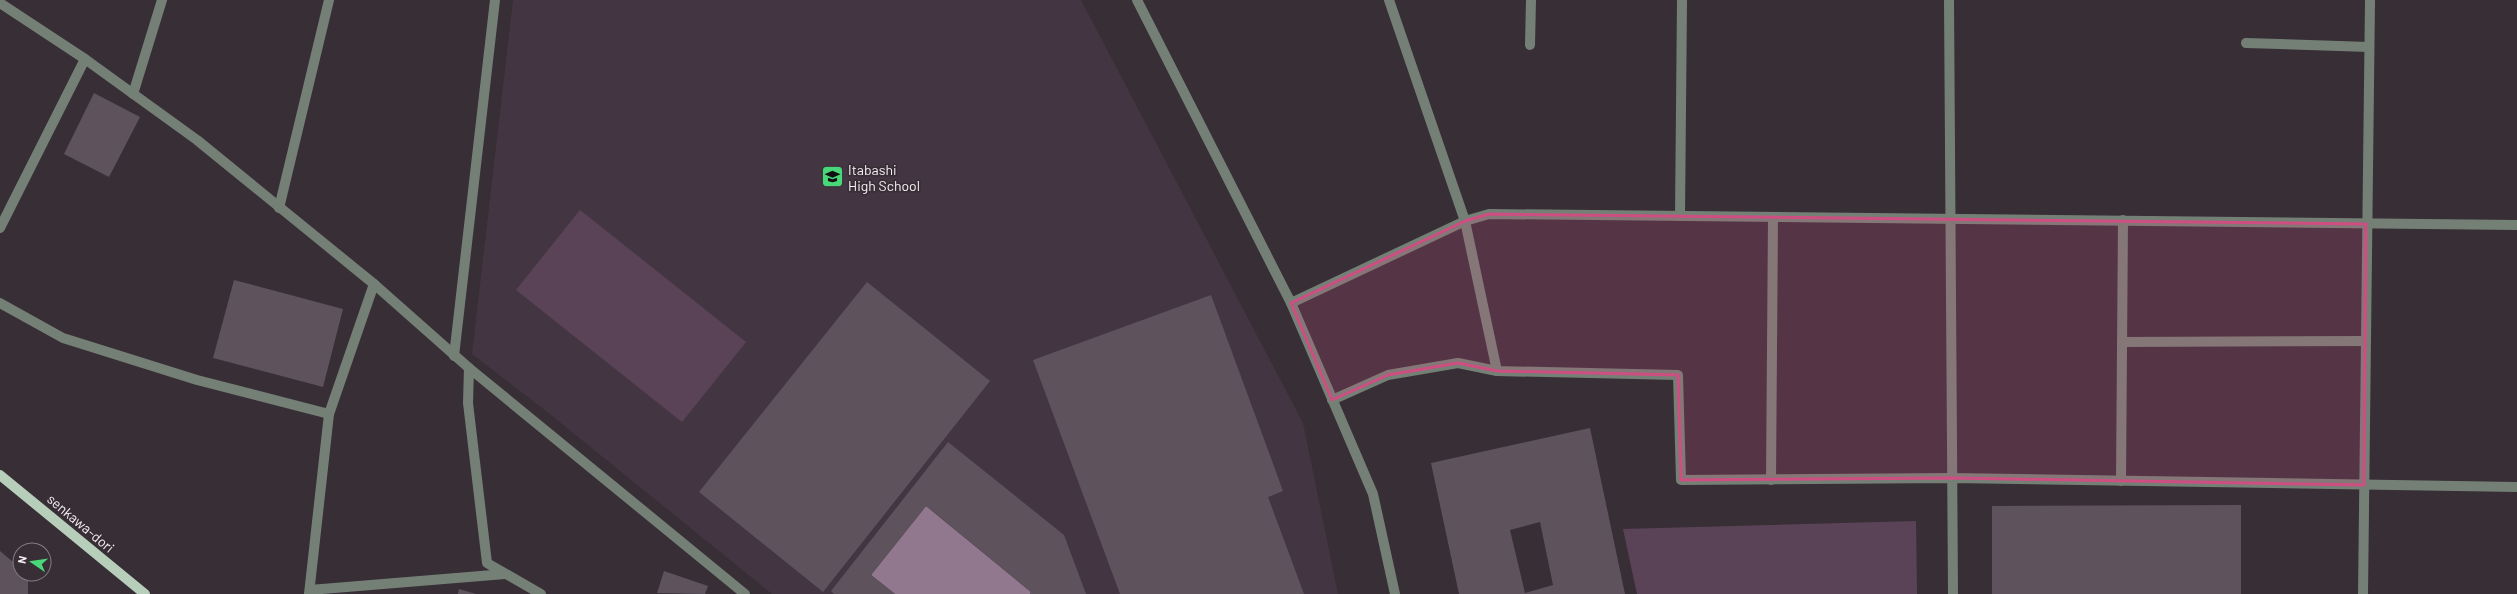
<svg xmlns="http://www.w3.org/2000/svg" width="2517" height="594" font-family="Barlow,sans-serif">
  <rect width="100%" height="100%" fill="#382e36"/>
  <path fill="#443542" d="M513,0h568l222,423 35,171h-566l-226,-183 -74,-57z"/>
  <g fill="#5b4357">
    <path d="M580,210l166,132 -64,80 -166,-132z"/>
    <path d="M1916,521l1,73h-280l-14,-65z"/>
  </g>
  <path fill="#92788e" d="M926,506l105,86 -1,2h-135l-24,-19z"/>
  <g fill="#5e535d" fill-rule="evenodd">
    <path d="M94,93l46,24 -31,60 -45,-23z"/>
    <path d="M234,280l109,29 -20,78 -110,-29z"/>
    <path d="M867,282l123,99 -167,211 -124,-100z"/>
    <path d="M1211,295l72,196 -15,6 36,97h-184l-87,-234z"/>
    <path d="M1590,428l35,166h-166l-28,-131zM1540,522l13,63 -28,8 -15,-63z"/>
    <path d="M948,442l116,93 22,59h-56l1,-2 -105,-86 -55,69 24,19h-61l-3,-3z"/>
    <path d="M2241,505v89h-249v-88z"/>
    <path d="M0,551l20,17v6h8v20h-28z"/>
    <path d="M664,571l44,15 -3,8 -48,-1z"/>
    <path d="M459,589l17,5h-18z"/>
  </g>
  <g fill="none" stroke-linecap="round" stroke-linejoin="round">
    <g stroke="#748076" stroke-width="10">
      <path d="M1137,0l154,303 82,191 22,100"/>
      <path d="M1389,0l76,221 32,150"/>
      <path d="M1949,0l4,594"/>
      <path d="M0,3l85,56 112,81 177,144 95,84 276,226"/>
      <path d="M2246,43l123,4"/>
      <path d="M1530,45l1,-45"/>
      <path d="M133,94l29,-94"/>
      <path d="M279,208l50,-208"/>
      <path d="M1680,216l2,-216"/>
      <path d="M0,228l85,-169"/>
      <path d="M0,303l63,35 134,42 132,34"/>
      <path d="M1291,303l174,-82 24,-7 1028,11"/>
      <path d="M2122,342l244,-1"/>
      <path d="M454,356l41,-356"/>
      <path d="M469,368l-1,35 19,160 54,31"/>
      <path d="M1332,400l56,-25 70,-12 39,8 181,4 3,105 271,-2 565,9"/>
      <path d="M1771,480l2,-263"/>
      <path d="M2121,481l2,-261"/>
      <path d="M310,590l195,-16"/>
      <path d="M309,594l20,-180 45,-130"/>
      <path d="M2363,594l7,-594"/>
    </g>
    <path stroke="#b6ceba" stroke-width="10" d="M0,475l145,119"/>
  </g>
  <path fill="#cf4e82" fill-opacity="0.2" stroke="#cf4e82" stroke-width="3" stroke-linejoin="round" d="M1489,214l877,10 -2,261 -412,-7 -271,2 -3,-105 -181,-4 -39,-8 -70,12 -56,25 -41,-97 174,-82z"/>
  <defs>
    <symbol id="school-square" viewBox="-11 -11 22 22"><rect x="-9" y="-9" width="18" height="18" rx="4" fill="#48d779" stroke="#382e36"/><path d="M0-5L7-2L0 1L-7-2ZM-4 1L0 2.5L4 1V4Q0 6-4 4Z" fill="#111"/></symbol>
  </defs>
  <g fill-rule="evenodd">
    <use href="#school-square" x="820" y="164" width="25" height="25"/>
  </g>
  <g text-anchor="middle" dominant-baseline="central" stroke-width="3.5" stroke-linejoin="round" paint-order="stroke">
    <g font-size="14" fill="#f7f0f5" stroke="#382e36" text-anchor="start">
      <text x="848" y="169">Itabashi<tspan x="848" dy="16">High School</tspan></text>
    </g>
    <g font-size="14" fill="#f7f0f5" stroke="#382e36">
      <text transform="translate(81 523) rotate(40)">senkawa-dori</text>
    </g>
  </g>
  <g transform="translate(32 562) rotate(283)"><circle r="19" fill="#382e36" stroke="#847c82"/>
  <path d="M0-3L7 15L0 10L-7 15Z" fill="#48d779"/>
  <text y="-6" font-size="11" font-weight="bold" text-anchor="middle" fill="#f7f0f5">N</text>
  </g>
</svg>
